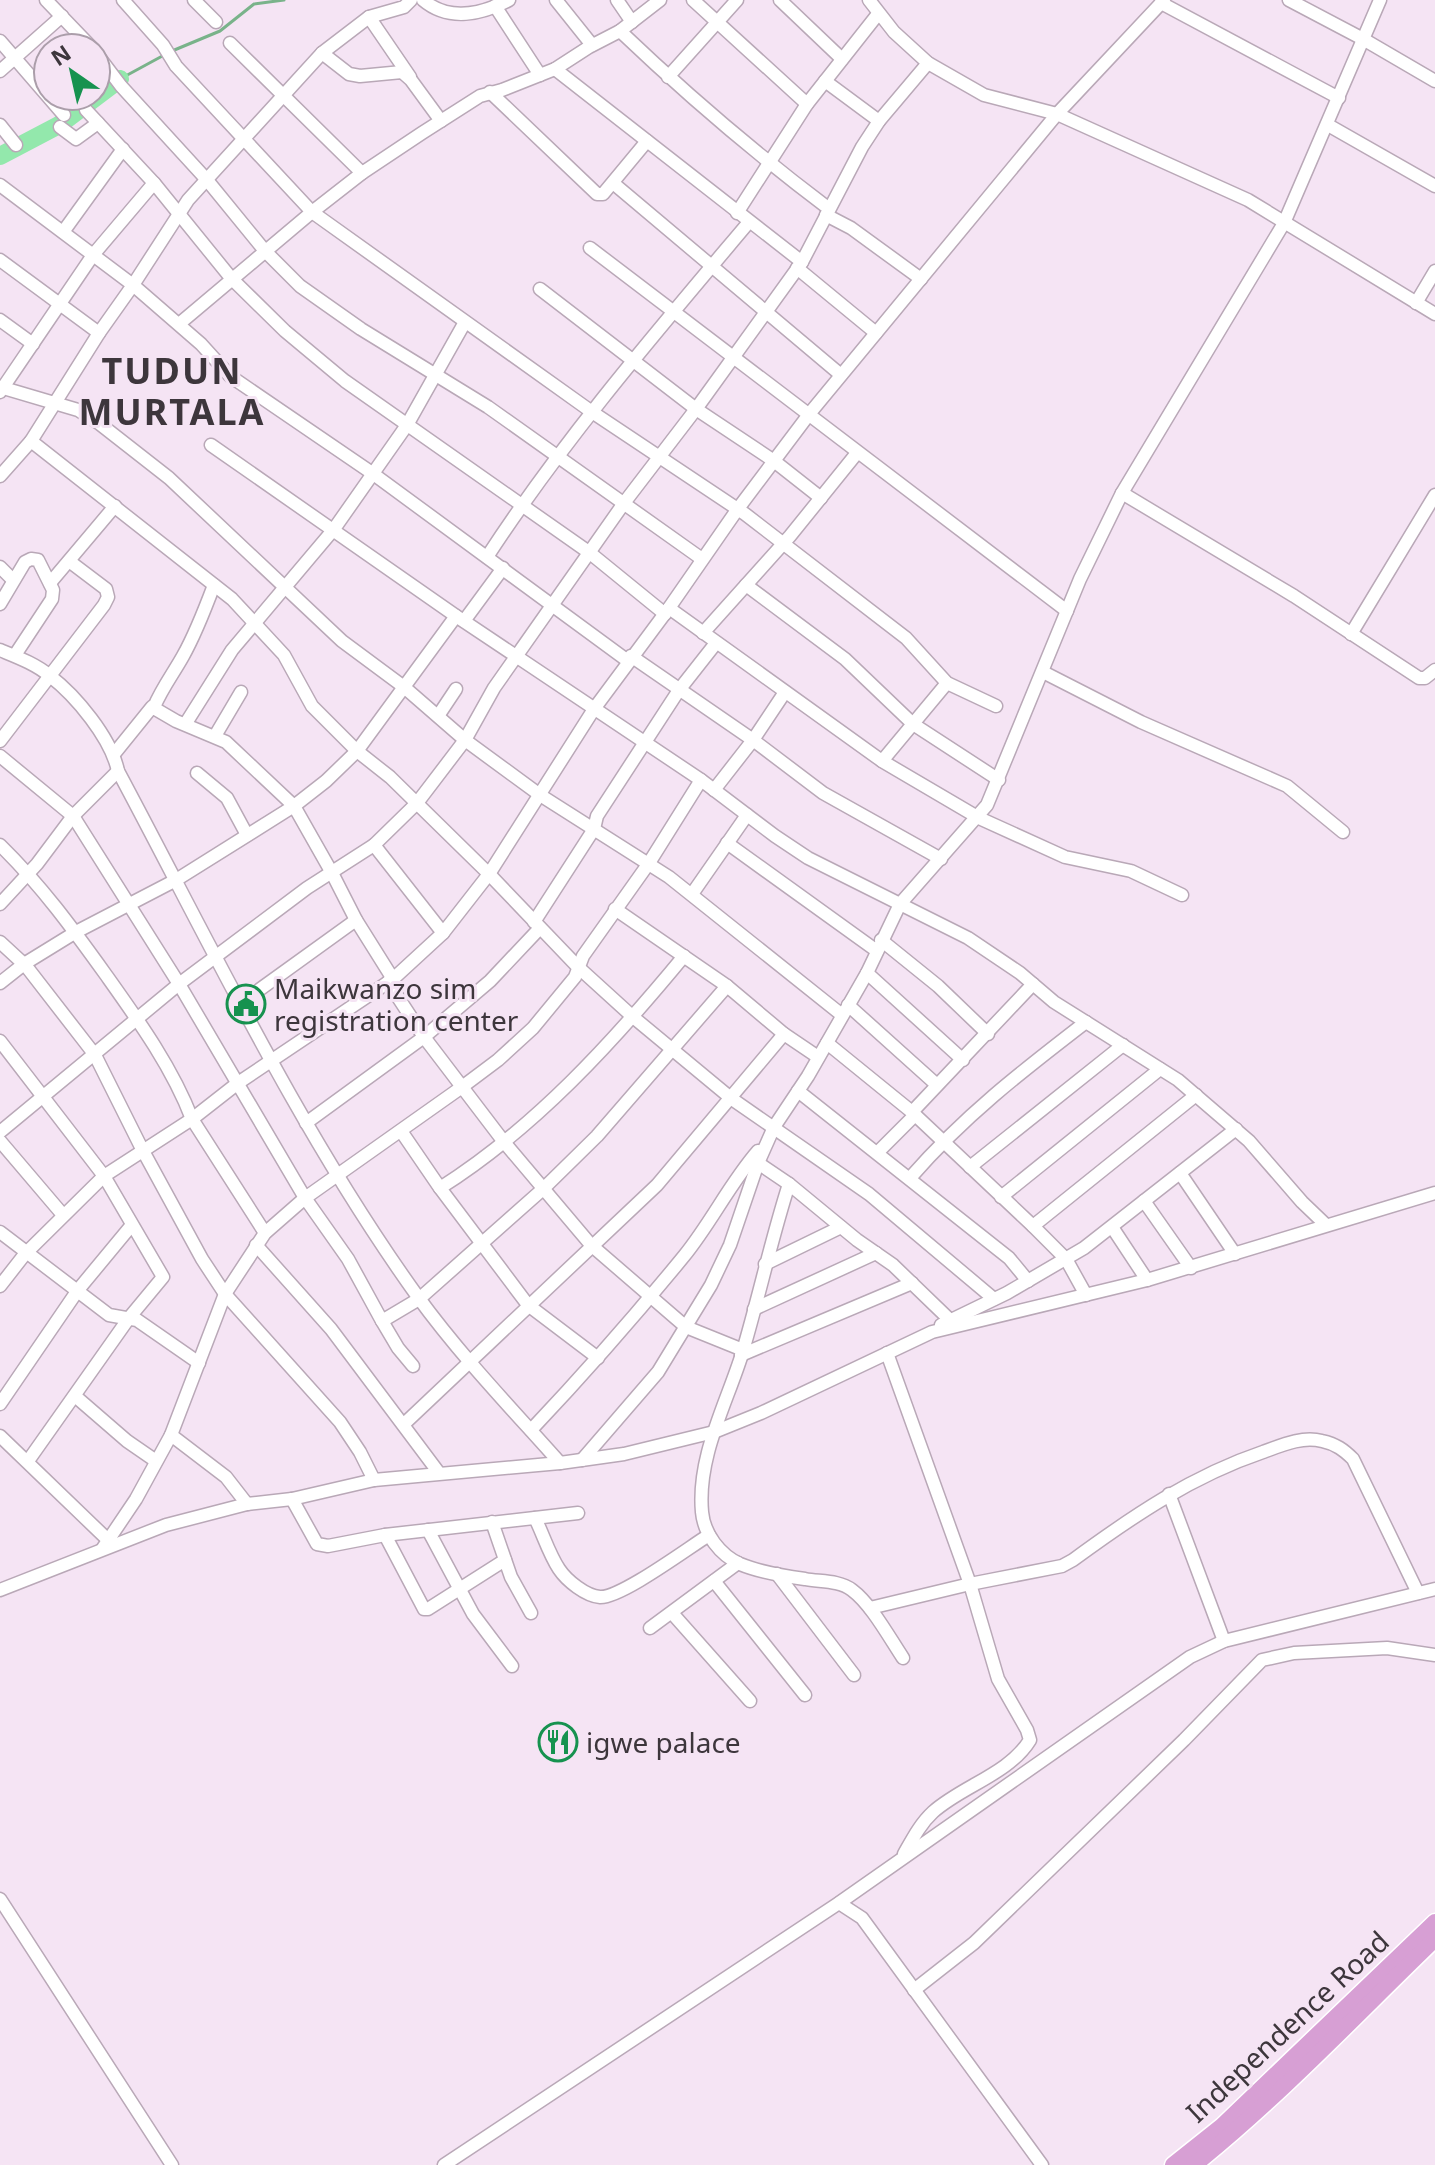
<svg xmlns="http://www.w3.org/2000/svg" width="1435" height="2165" font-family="'Noto Sans',sans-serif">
  <rect width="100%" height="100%" fill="#f5e4f4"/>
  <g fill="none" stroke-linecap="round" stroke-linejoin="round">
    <g stroke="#79b38a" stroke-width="3">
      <path d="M172,51l48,-20 34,-27 30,-4"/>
      <path d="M120,79l46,-25"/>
    </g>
    <path stroke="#93e8ac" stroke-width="18" d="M0,156l59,-31 61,-46"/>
    <defs>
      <g id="minor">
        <path d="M46,0l46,48"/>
        <path d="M123,0l40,45 13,21 136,146 280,200 153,102 161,124 41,45 49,23"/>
        <path d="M194,0l22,22"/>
        <path d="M423,0c26,22 59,14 86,0"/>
        <path d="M556,0l36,45"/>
        <path d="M617,0l15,22"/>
        <path d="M693,0l114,104"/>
        <path d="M780,0l62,59"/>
        <path d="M869,0l25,32 34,31 56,32 73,19 191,86 187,114"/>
        <path d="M1289,0l74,39 72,42"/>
        <path d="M1161,3l178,95"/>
        <path d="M495,6l45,69"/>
        <path d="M369,17l-47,36 -134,147 -55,85 68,59 29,32 142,97 256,188"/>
        <path d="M620,31c66,63 135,122 208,177"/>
        <path d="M0,41l64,74"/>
        <path d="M230,43l132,130"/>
        <path d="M96,53l25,33 86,94 58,71 35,35 61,43 127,78 214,152"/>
        <path d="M322,53l27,21 11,2 42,-4 9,8 30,41"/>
        <path d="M555,69l247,193"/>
        <path d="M0,71l62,-55"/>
        <path d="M410,77l-41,-60 35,-10 7,-7"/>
        <path d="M668,77l69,-77"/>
        <path d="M825,81l54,40"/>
        <path d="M490,92l107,102h6l44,-53"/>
        <path d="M86,110l68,73 77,95 54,53 60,50 245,172 75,61"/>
        <path d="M0,125l16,20"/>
        <path d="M1328,125l107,61"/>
        <path d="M60,127l16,12 22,-16"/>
        <path d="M613,183l228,192"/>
        <path d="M0,185l133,100 -34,48"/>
        <path d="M737,213l70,-109 71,-90"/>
        <path d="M826,215l25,13 70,51"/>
        <path d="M63,232l60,-83"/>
        <path d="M590,248l477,363"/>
        <path d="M0,260l99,73 -68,108 -31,35"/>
        <path d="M797,268l79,65"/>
        <path d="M540,289l156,120 78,52 47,37"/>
        <path d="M1416,303l19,-32"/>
        <path d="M0,320l33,24"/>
        <path d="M179,324l133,-112 50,-39 60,-40 58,-37 22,-6 53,-21 34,-22 31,-16 40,-31"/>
        <path d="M0,387l78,23 22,14 69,54 173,163 62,46 61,53 75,55 129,82 173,138"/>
        <path d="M0,392l93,-137 61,-72"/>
        <path d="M31,441l201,158 52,56 28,51 45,45 33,26 99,97 89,93 55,50 99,82 137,95 125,105"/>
        <path d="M211,445l245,171 245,164 74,56 33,22 160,80 52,35 34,29 124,78 71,61 53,61 24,23"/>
        <path d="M1122,493l172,103 125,82h6l10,-8"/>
        <path d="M487,557c77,-118 171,-227 262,-335"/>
        <path d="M0,567l13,13"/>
        <path d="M50,583l65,-77"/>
        <path d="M746,585l99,74 68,65 86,56"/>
        <path d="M0,604l25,-42 6,-3 7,1 15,30 -1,9 -37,56"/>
        <path d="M669,608l213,153 97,57 86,39 66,14 51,24"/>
        <path d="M464,621l39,-53"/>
        <path d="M703,633l87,-97 67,-83"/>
        <path d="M1351,634l84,-139"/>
        <path d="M0,650c17,7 36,14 50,26 26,20 61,62 68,95 95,178 182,362 300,526 43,59 94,112 142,166"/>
        <path d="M631,656l122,84 70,53 118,66"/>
        <path d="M1043,672l98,50 146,64 56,46"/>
        <path d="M154,707c8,-19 19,-33 29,-51 13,-23 22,-47 31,-71"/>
        <path d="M438,716l18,-27"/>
        <path d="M186,723l46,-73 102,-121 73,-104 58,-103"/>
        <path d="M215,736l26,-44"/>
        <path d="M0,741l104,-136 4,-8 -2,-8 -37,-28"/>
        <path d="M114,754l38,-47 24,14 50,21 68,64 38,67 24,47 37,59"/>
        <path d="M0,756l73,60 106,168 126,214 43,61 34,62 37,-22 124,-110 54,-53 130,-150"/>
        <path d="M882,761l65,-78"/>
        <path d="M197,773l30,25 20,37"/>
        <path d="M714,790l39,-50 32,-48"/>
        <path d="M727,843l150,108"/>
        <path d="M0,845c41,40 73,84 106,130 32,45 66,92 86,144l73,114"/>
        <path d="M374,845l69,88"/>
        <path d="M692,894l55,-79"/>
        <path d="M0,904l37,-40 36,-48 45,-45"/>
        <path d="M615,909l112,77 57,48 34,23"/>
        <path d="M534,922l60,-93 3,-13 82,-126 37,-47"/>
        <path d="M881,940l57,46 50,48"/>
        <path d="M0,942l26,24 69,89 47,94 60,110 23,35 115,128 20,30 14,28"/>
        <path d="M867,973l96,87"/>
        <path d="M388,982l36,55 80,105 87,103 95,82 57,23"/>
        <path d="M0,983l24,-19 52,-32 100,-52 118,-74 32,-25 31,-30 99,-135"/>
        <path d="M241,1003l115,-83"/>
        <path d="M848,1005l89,80"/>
        <path d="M0,1041l104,135 59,101 -34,41 -101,143"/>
        <path d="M827,1043l85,69 121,114 33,33 20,36"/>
        <path d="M798,1091l211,167 19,23"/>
        <path d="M912,1112l121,-128"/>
        <path d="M306,1123l118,-86 66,-56 50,-53"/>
        <path d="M401,1131l39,57c95,-60 173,-146 244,-232"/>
        <path d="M0,1132l179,-148 128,-96 67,-43 43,-42 48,-63 29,-52 130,-185 72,-94 106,-147 60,-115 17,-26 49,-58"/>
        <path d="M0,1141l63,74"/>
        <path d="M878,1152l37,-37"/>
        <path d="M758,1163l31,21 68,56 36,25 57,55"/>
        <path d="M970,1167l153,-122"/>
        <path d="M1180,1173l55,81"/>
        <path d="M910,1178c54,-62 111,-106 176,-156"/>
        <path d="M789,1184c-18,56 -30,113 -47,170 -16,51 -45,103 -40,158 2,22 18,43 38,52 19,8 43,12 65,15 14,3 34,1 47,11 19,14 37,47 51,68"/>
        <path d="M440,1188l88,117 70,53"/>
        <path d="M1001,1197l159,-128"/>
        <path d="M1144,1201l47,67"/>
        <path d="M1033,1226l163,-131"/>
        <path d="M1112,1227l35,53"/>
        <path d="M0,1232l109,83 28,5 62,43"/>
        <path d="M256,1245l75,84 108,144"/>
        <path d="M765,1264l76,-37"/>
        <path d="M0,1286l25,-32 79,-78 88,-57 46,-36 155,-104 50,-46 46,-59 105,-165 75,-101 68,-98 73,-97 247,-299 107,-114"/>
        <path d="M754,1309l122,-56"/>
        <path d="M382,1321l16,27 15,18"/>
        <path d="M941,1325l66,-32 77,-45 152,-119"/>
        <path d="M887,1353l83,231 28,95 29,51 3,10c-21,34 -68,46 -97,72 -13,12 -21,28 -29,42"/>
        <path d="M741,1355l171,-72"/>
        <path d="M75,1396l52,45 29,20"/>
        <path d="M0,1404l78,-114 53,-64"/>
        <path d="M404,1424l253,-239 127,-151"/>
        <path d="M531,1430c53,-56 104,-114 153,-174 27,-33 46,-73 74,-105"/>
        <path d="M171,1435l55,42 21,27"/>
        <path d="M0,1436l108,104"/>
        <path d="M582,1460l76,-88 53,-87 19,-40 28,-82 16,-36 34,-51 59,-103 33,-69 87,-99 93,-226 42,-86 162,-270 96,-223"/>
        <path d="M1169,1494l55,147"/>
        <path d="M292,1499l25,45 11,2 57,-11 193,-22"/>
        <path d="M535,1518c8,16 14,36 24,51 8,12 27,27 41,28 21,1 88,-49 109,-62"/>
        <path d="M492,1522l19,55 20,36"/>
        <path d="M428,1530l45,84 39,52"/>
        <path d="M385,1535l39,74h4l77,-49"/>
        <path d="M103,1548l33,-49 35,-64 54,-141 40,-61 40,-35 157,-111 36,-27 35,-32 42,-51 8,-21 66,-93 52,-83"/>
        <path d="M777,1574l77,101"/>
        <path d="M714,1581l91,114"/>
        <path d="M0,1590l166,-65 81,-21 45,-5 82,-19 186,-17 64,-9 90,-22 47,-19 171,-81 215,-52 288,-87"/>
        <path d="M870,1608l100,-24 92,-18 11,-6c60,-44 119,-84 190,-108 19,-7 39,-16 59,-11 14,3 22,9 31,18l65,134"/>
        <path d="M672,1613l78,88"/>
        <path d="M650,1628l88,-65"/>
        <path d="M0,1899l172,266"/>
        <path d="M839,1903l23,15 180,247"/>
        <path d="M914,1990l60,-47 210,-203 78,-80 32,-7 93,-5 48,7"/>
        <path d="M444,2165l395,-262 351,-246 34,-16 211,-52"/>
      </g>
      <g id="major">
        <path d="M1173,2165l49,-39 213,-204"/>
        <path d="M1194,2165c86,-69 162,-150 241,-226"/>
      </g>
    </defs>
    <use href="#minor" stroke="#b9a8b7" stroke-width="15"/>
    <use href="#major" stroke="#fff" stroke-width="19"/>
    <use href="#minor" stroke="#fff" stroke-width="12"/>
    <use href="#major" stroke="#d79fd4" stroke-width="16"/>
  </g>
  <defs>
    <symbol id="civic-ring" viewBox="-11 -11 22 22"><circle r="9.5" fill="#f5e4f4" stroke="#16924f" stroke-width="1.5"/><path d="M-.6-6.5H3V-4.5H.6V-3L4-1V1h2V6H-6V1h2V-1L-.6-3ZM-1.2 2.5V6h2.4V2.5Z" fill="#16924f"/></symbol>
    <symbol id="restaurant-ring" viewBox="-11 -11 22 22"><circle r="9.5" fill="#f5e4f4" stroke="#16924f" stroke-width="1.5"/><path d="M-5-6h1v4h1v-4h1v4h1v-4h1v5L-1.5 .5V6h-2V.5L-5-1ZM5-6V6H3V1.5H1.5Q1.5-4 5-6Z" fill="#16924f"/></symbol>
  </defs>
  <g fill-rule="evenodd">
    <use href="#civic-ring" x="224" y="982" width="44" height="44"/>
    <use href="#restaurant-ring" x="536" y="1720" width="44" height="44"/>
  </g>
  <g text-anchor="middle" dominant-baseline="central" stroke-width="6" stroke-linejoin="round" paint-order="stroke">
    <g font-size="28" fill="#3d363c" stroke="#f5e4f4" text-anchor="start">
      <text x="274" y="988">Maikwanzo sim<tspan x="274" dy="32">registration center</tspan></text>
      <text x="586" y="1742">igwe palace</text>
    </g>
    <g font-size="28" fill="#3d363c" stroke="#f5e4f4">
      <text transform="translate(1287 2026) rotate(-43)">Independence Road</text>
    </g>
    <g font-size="36" font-weight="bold" letter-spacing="2" fill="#3d363c" stroke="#f5e4f4">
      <text x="172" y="370">TUDUN<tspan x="172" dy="41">MURTALA</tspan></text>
    </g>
  </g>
  <g transform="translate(72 72) rotate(326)"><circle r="38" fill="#f5e4f4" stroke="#ab9eaa" stroke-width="2"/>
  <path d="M0-6L14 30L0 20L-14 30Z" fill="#16924f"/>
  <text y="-12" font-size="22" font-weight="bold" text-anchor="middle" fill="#3d363c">N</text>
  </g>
</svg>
